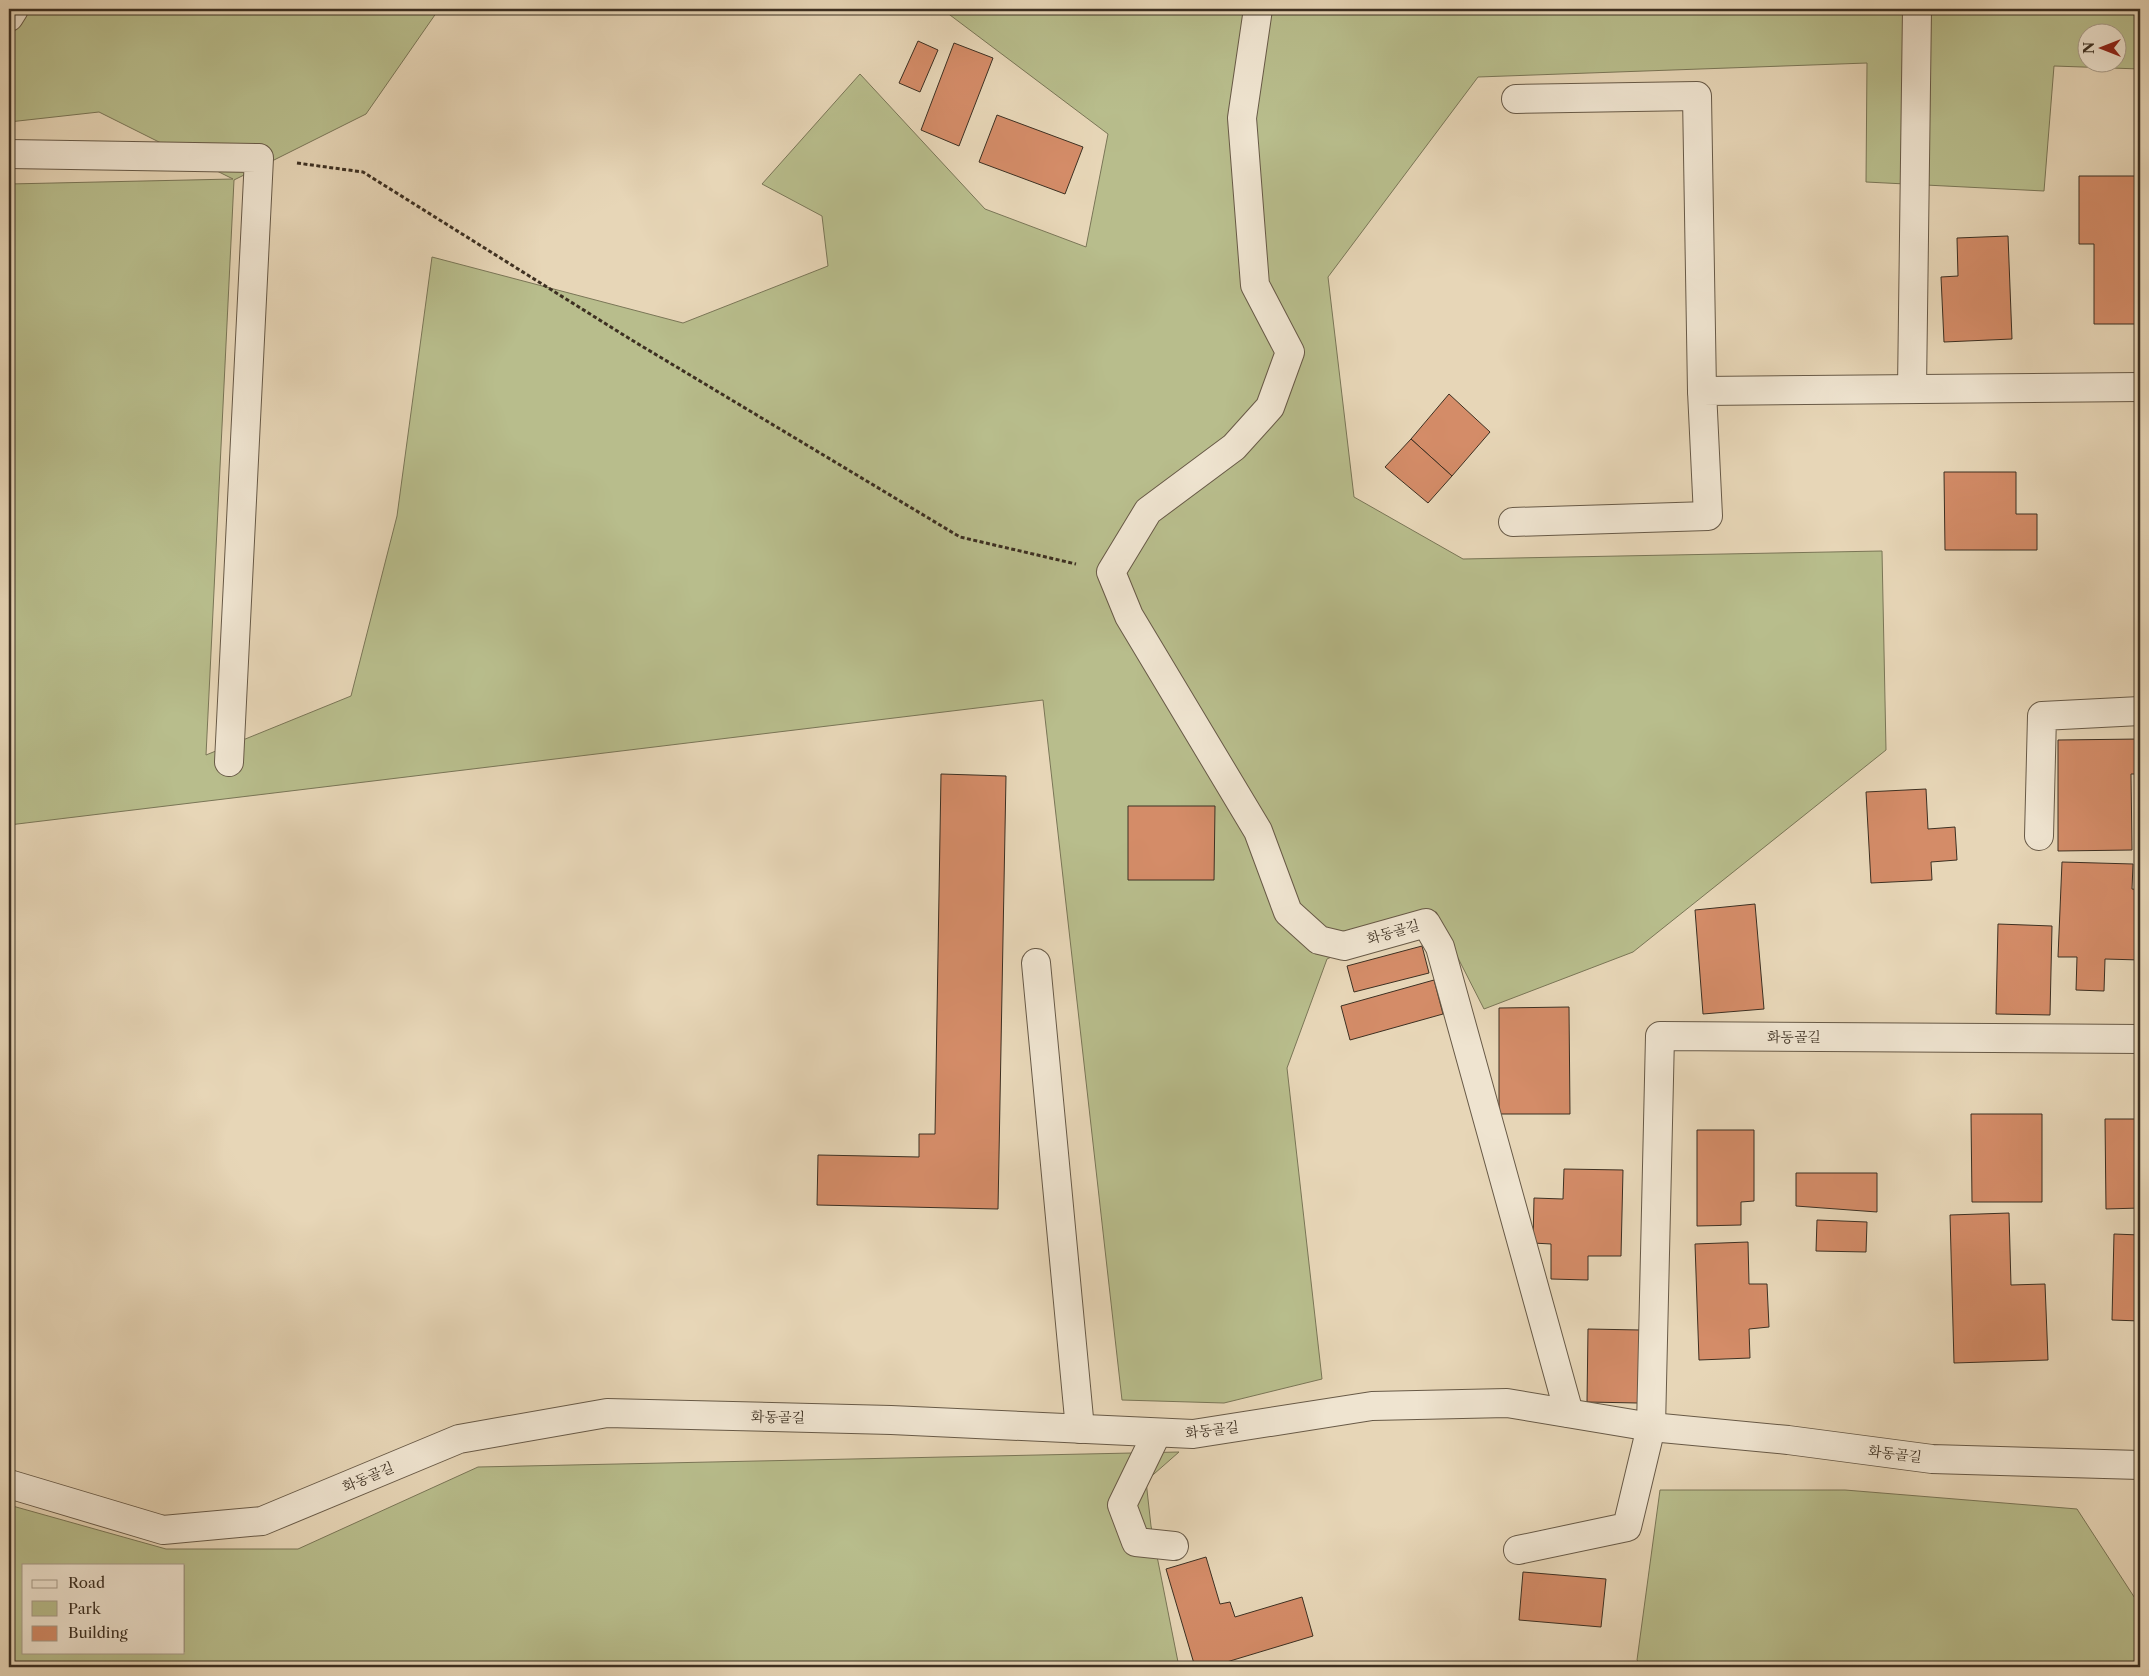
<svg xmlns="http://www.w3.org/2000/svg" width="2149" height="1676" font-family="'Libre Caslon Text','Noto Serif KR',serif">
  <rect width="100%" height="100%" fill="#e7d6b7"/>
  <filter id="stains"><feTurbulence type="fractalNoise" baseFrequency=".004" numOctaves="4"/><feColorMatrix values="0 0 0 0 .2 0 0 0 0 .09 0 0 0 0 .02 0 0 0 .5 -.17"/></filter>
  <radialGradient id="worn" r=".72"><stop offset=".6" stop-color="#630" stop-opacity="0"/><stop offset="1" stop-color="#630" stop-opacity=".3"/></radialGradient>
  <g fill="#b8bd8c" stroke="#7a7657" fill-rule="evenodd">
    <path d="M9,9h430l-73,105 -132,66 -28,575 145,-59 46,-180 35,-259 251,66 145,-57 -6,-50 -60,-32 98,-110 125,135 101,38 22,-113 -166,-125h1198v60l-86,-3 -10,125 -178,-9 1,-119 -389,14 -150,200 26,220 109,62 419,-8 4,199 -253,202 -149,57 -50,-98 -107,48 -40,109 35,311 -98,24 -102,-3 -79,-700 -1034,125v-641l224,-5 -134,-67 -90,10zM2086,32h30v30h-30z"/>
    <path d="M1179,1452l-33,29 5,45 28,141h-1170v-162l157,44h132l180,-82zM24,1565h160v87h-160z"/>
    <path d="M1660,1490h185l232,19 63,97v61h-498l-5,-7z"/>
  </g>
  <g fill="#d48c68" stroke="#3d3022">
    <path d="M918,41l20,9 -18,42 -21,-9z"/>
    <path d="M954,43l39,15 -34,88 -38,-16z"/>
    <path d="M997,115l86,32 -18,47 -86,-32z"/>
    <path d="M2079,176h61v148h-46v-80h-15z"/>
    <path d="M2008,236l4,103 -68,3 -3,-65 17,-1 -1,-38z"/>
    <path d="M1449,394l41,38 -38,44 -41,-37z"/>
    <path d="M1411,439l41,37 -24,27 -43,-36z"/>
    <path d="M1944,472h72v42h21v36h-92z"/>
    <path d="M2140,739v35h-9l1,76 -74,1v-111z"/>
    <path d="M941,774l65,2 -8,433 -181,-4 1,-50 101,2v-23h16z"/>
    <path d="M1926,789l2,40 27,-2 2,33 -26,2 1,18 -61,3 -5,-91z"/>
    <path d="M1128,806h87l-1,74h-86z"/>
    <path d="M2062,862l71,2 -1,25 8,1v70l-35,-1 -1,32 -28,-1 1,-33h-19z"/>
    <path d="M1755,904l9,105 -61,5 -8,-104z"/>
    <path d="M1998,924l54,2 -2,89 -54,-1z"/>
    <path d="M1422,946l7,27 -75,19 -7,-26z"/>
    <path d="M1434,980l9,34 -93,26 -9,-34z"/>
    <path d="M1569,1007l1,107h-71v-106z"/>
    <path d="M1971,1114h71v88h-70z"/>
    <path d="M2105,1119h35v89l-34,1z"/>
    <path d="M1697,1130h57v71l-13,1v23l-44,1z"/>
    <path d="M1564,1169l59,1 -2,86h-33v24l-37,-1v-35l-18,-1 1,-45 29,1z"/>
    <path d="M1796,1173h81v39l-81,-6z"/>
    <path d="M2009,1213l2,72 34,-1 3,76 -94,3 -4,-148z"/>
    <path d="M1817,1220l50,2 -1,30 -50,-1z"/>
    <path d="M2114,1234l26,1v86l-28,-1z"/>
    <path d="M1748,1242l1,42h18l2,43 -20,2 1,29 -51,2 -4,-116z"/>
    <path d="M1588,1329l52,1 -2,73 -51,-1z"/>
    <path d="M1206,1557l14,47 10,-2 5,15 67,-20 11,39 -103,31h-15l-29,-98z"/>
    <path d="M1523,1572l83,7 -5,48 -82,-7z"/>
  </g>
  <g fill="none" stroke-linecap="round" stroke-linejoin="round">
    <defs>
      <g id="minor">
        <path d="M1258,9l-16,109 13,167 35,67 -20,55 -36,40 -86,64 -37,61 18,44 129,215 30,81 31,28 25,6 82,-23 14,24 129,466"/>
        <path d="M9,17l5,-8"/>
        <path d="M1516,99l181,-3 5,295"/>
        <path d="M9,154l250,4 -30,604"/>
        <path d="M1912,389l5,-380"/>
        <path d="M1513,522l195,-6 -6,-125 438,-4"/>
        <path d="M2039,836l3,-120 98,-5"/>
        <path d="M1036,963l44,466"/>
        <path d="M1157,1433l-35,72 14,37 38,4"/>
        <path d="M9,1484l154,46 99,-9 197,-82 148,-26 284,7 302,14 179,-28 135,-3 144,24 137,13 144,19 208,6"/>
        <path d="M1518,1550l109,-23 24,-100 9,-391 480,3"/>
      </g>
    </defs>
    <use href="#minor" stroke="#685a47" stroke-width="30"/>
    <path stroke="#3d3022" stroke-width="3" stroke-dasharray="4 2.5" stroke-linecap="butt" d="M297,163l66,9 267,167 330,198 116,27"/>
    <use href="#minor" stroke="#efe4d0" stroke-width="28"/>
  </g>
  <g text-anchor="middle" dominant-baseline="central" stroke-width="5" stroke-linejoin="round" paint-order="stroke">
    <g font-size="14" fill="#3d3022" stroke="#efe4d0">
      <text transform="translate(1393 932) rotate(-16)">화동골길</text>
      <text x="1794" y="1037">화동골길</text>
      <text transform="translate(778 1417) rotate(1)">화동골길</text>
      <text transform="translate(1212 1430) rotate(-7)">화동골길</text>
      <text transform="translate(1895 1454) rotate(7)">화동골길</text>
      <text transform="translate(368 1477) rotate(-23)">화동골길</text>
    </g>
  </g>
  <rect width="2149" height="1676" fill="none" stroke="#e7d6b7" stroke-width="30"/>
  <rect x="10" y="10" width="2129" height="1656" fill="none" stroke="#3d3022" stroke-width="2.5"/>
  <rect x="15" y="15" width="2119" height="1646" fill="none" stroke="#3d3022"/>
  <rect x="22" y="1564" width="162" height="90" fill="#efe4d0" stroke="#a89c8a"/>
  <rect x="32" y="1580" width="25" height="8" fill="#efe4d0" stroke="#a89c8a"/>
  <text x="68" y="1588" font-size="15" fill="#3d3022">Road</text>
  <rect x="32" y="1601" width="25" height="15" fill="#b8bd8c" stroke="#a89c8a"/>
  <text x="68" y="1614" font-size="15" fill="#3d3022">Park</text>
  <rect x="32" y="1626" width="25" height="15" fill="#d48c68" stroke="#a89c8a"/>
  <text x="68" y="1638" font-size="15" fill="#3d3022">Building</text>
  <g transform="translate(2102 48) rotate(270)"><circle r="24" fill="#efe4d0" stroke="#a89c8a"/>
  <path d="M0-4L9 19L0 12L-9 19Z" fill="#8f2418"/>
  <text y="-8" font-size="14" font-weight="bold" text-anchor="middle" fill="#3d3022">N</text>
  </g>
  <rect width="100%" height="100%" filter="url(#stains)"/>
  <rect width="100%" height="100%" fill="url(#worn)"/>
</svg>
